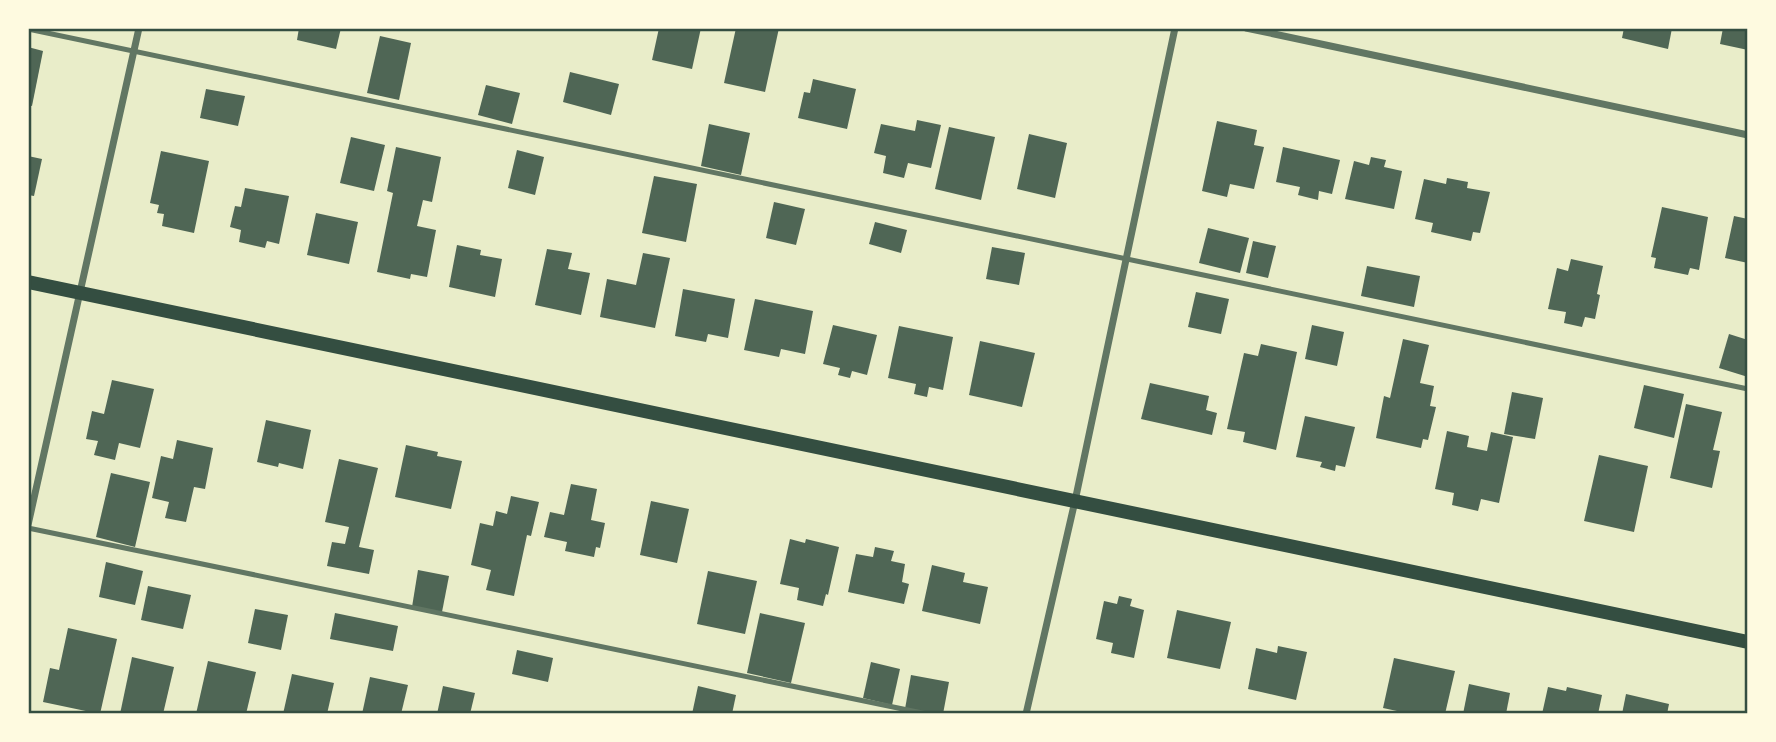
<svg xmlns="http://www.w3.org/2000/svg" width="1776" height="742" font-family="'Playfair Display',serif">
  <rect width="100%" height="100%" fill="#e9edc9"/>
  <g fill="#4f6655">
    <path d="M299,28h42l-5,21 -39,-9z"/>
    <path d="M659,28h42l-9,41 -40,-9z"/>
    <path d="M736,28h43l-14,64 -41,-9z"/>
    <path d="M1624,28h48l-4,21 -46,-11z"/>
    <path d="M1723,28h25v22l-28,-6z"/>
    <path d="M380,36l31,7 -12,57 -32,-7z"/>
    <path d="M28,47l15,4 -11,55 -4,-1z"/>
    <path d="M570,72l49,12 -8,31 -48,-13z"/>
    <path d="M813,79l43,10 -9,40 -49,-11 6,-26 6,1z"/>
    <path d="M486,85l34,8 -8,31 -34,-9z"/>
    <path d="M206,89l39,7 -7,30 -38,-8z"/>
    <path d="M917,120l24,5 -10,43 -23,-5 -4,15 -21,-5 3,-17 -12,-3 7,-29 34,7z"/>
    <path d="M1217,121l40,9 -3,15 10,2 -10,42 -24,-5 -3,13 -25,-6z"/>
    <path d="M709,124l41,9 -9,42 -40,-9z"/>
    <path d="M949,127l46,10 -14,63 -46,-11z"/>
    <path d="M1029,134l38,9 -12,55 -38,-9z"/>
    <path d="M351,137l34,8 -11,46 -34,-8z"/>
    <path d="M396,147l45,10 -9,45 -9,-2 -6,26 19,4 -9,47 -16,-3 -1,5 -33,-7 16,-79 -6,-2z"/>
    <path d="M1283,147l57,13 -8,34 -13,-3 -1,9 -20,-5 2,-8 -24,-5z"/>
    <path d="M517,150l27,7 -9,38 -27,-7z"/>
    <path d="M161,151l48,10 -15,72 -32,-7 2,-12 -7,-1 2,-8 -9,-2z"/>
    <path d="M28,156l14,3 -8,37 -6,-1z"/>
    <path d="M1371,157l15,3 -2,7 18,4 -8,38 -49,-10 9,-38 15,4z"/>
    <path d="M654,176l43,8 -11,58 -44,-9z"/>
    <path d="M1447,178l21,4 -1,6 23,4 -10,41 -7,-1 -2,9 -40,-9 2,-9 -18,-4 9,-40 22,5z"/>
    <path d="M245,188l44,8 -10,48 -12,-3 -2,7 -26,-6 2,-12 -11,-3 5,-21 6,1z"/>
    <path d="M774,202l31,7 -9,36 -30,-7z"/>
    <path d="M1662,207l46,10 -9,53 -9,-2 -2,7 -34,-7 2,-10 -5,-1z"/>
    <path d="M316,213l42,9 -9,42 -42,-9z"/>
    <path d="M1734,216l14,3v44l-23,-5z"/>
    <path d="M875,222l32,8 -6,23 -32,-9z"/>
    <path d="M1208,228l41,10 -9,35 -41,-10z"/>
    <path d="M1253,241l23,5 -8,32 -22,-5z"/>
    <path d="M457,245l24,5 -1,5 22,4 -7,38 -46,-10z"/>
    <path d="M992,247l33,6 -6,32 -33,-6z"/>
    <path d="M547,249l25,4 -4,16 22,4 -9,42 -46,-10z"/>
    <path d="M643,253l27,5 -15,70 -55,-11 7,-38 29,6z"/>
    <path d="M1571,259l32,7 -6,28 3,1 -5,24 -10,-2 -3,10 -18,-4 2,-11 -18,-3 9,-41 11,3z"/>
    <path d="M1367,266l53,10 -6,31 -53,-11z"/>
    <path d="M683,289l52,10 -7,39 -20,-4 -2,8 -31,-6z"/>
    <path d="M1196,292l33,7 -8,35 -33,-7z"/>
    <path d="M755,299l58,12 -8,43 -24,-5 -2,8 -35,-7z"/>
    <path d="M833,325l44,10 -10,40 -15,-4 -2,7 -12,-3 2,-7 -17,-4z"/>
    <path d="M1312,325l32,7 -7,34 -32,-7z"/>
    <path d="M899,326l54,11 -10,53 -14,-3 -2,10 -13,-3 2,-10 -28,-6z"/>
    <path d="M1729,334l19,6v37l-29,-9z"/>
    <path d="M1403,339l26,6 -9,38 14,3 -4,20 6,1 -8,33 -5,-1 -2,9 -45,-10 8,-42 6,2z"/>
    <path d="M980,341l55,12 -13,54 -53,-12z"/>
    <path d="M1261,344l36,8 -21,98 -33,-8 2,-10 -18,-3 17,-76 14,3z"/>
    <path d="M112,380l42,9 -14,59 -21,-5 -4,17 -21,-5 4,-14 -12,-2 6,-28 12,3z"/>
    <path d="M1150,383l59,13 -3,14 11,3 -5,22 -71,-16z"/>
    <path d="M1644,385l40,9 -10,44 -40,-10z"/>
    <path d="M1512,392l31,6 -8,41 -31,-5z"/>
    <path d="M1686,404l36,8 -9,38 7,1 -8,37 -42,-10z"/>
    <path d="M1305,416l50,11 -10,40 -9,-2 -1,6 -15,-4 2,-5 -26,-5z"/>
    <path d="M266,420l45,10 -8,39 -24,-6 -1,4 -21,-5z"/>
    <path d="M1447,431l22,5 -2,11 20,4 4,-19 22,5 -14,66 -18,-4 -3,12 -26,-6 2,-12 -19,-4z"/>
    <path d="M177,440l36,8 -8,41 -11,-2 -8,35 -21,-4 4,-16 -17,-4 9,-42 12,3z"/>
    <path d="M406,445l32,7 -1,4 25,5 -11,48 -56,-12z"/>
    <path d="M1599,455l49,11 -14,66 -50,-11z"/>
    <path d="M339,459l39,9 -19,79 15,3 -5,24 -42,-8 5,-24 13,2 4,-17 -24,-5z"/>
    <path d="M111,473l39,9 -15,65 -39,-10z"/>
    <path d="M571,484l26,5 -6,31 14,3 -5,25 -4,-1 -2,10 -29,-6 2,-9 -23,-5 6,-25 14,3z"/>
    <path d="M511,496l28,6 -8,34 -4,-1 -13,61 -28,-6 5,-20 -20,-5 9,-42 13,3 3,-15 11,3z"/>
    <path d="M651,501l38,8 -12,54 -37,-8z"/>
    <path d="M790,539l15,4 1,-4 33,8 -11,48 -2,-1 -3,12 -26,-6 2,-12 -19,-4z"/>
    <path d="M875,547l19,4 -3,10 14,3 -3,18 7,2 -5,20 -56,-12 8,-38 17,3z"/>
    <path d="M106,562l37,9 -8,34 -36,-8z"/>
    <path d="M932,565l33,8 -2,9 25,5 -8,37 -58,-13z"/>
    <path d="M418,570l31,6 -7,36 -30,-5z"/>
    <path d="M708,571l49,10 -12,53 -48,-10z"/>
    <path d="M148,586l43,9 -8,34 -42,-9z"/>
    <path d="M1119,596l13,3 -2,7 14,4 -10,48 -23,-5 2,-10 -17,-4 8,-38 13,3z"/>
    <path d="M255,609l33,6 -7,35 -33,-7z"/>
    <path d="M1177,610l54,12 -11,47 -53,-11z"/>
    <path d="M335,613l63,13 -5,25 -63,-12z"/>
    <path d="M760,613l45,10 -14,60 -44,-10z"/>
    <path d="M68,628l49,11 -17,75 -57,-12 7,-34 9,2z"/>
    <path d="M1278,646l29,6 -11,48 -48,-11 8,-41 21,5z"/>
    <path d="M517,650l36,8 -5,24 -36,-8z"/>
    <path d="M132,657l42,10 -11,47h-43z"/>
    <path d="M1394,658l61,13 -10,43h-34l-28,-6z"/>
    <path d="M208,661l48,11 -10,42h-50z"/>
    <path d="M871,662l29,7 -8,36 -29,-7z"/>
    <path d="M292,674l42,9 -7,31h-44z"/>
    <path d="M911,675l38,7 -6,32 -38,-5z"/>
    <path d="M370,677l38,8 -7,29h-39z"/>
    <path d="M1469,684l41,9 -4,21h-43z"/>
    <path d="M443,686l32,7 -5,21h-33z"/>
    <path d="M698,686l38,9 -4,19h-40z"/>
    <path d="M1548,687l18,4 1,-4 35,8 -4,19h-56z"/>
    <path d="M1626,694l43,10 -2,10h-45z"/>
  </g>
  <g fill="none" stroke-linecap="round" stroke-linejoin="round">
    <g stroke="#617663" stroke-width="5">
      <path d="M28,29l1720,360"/>
      <path d="M28,528l899,186"/>
    </g>
    <g stroke="#617663" stroke-width="7">
      <path d="M1246,28l502,107"/>
      <path d="M28,525l111,-497"/>
      <path d="M1026,714l49,-213 100,-473"/>
    </g>
    <path stroke="#344e41" stroke-width="14" d="M28,282l1720,360"/>
  </g>
  <rect width="1776" height="742" fill="none" stroke="#fefae0" stroke-width="60"/>
  <rect x="30" y="30" width="1716" height="682" fill="none" stroke="#344e41" stroke-width="2.5"/>
</svg>
